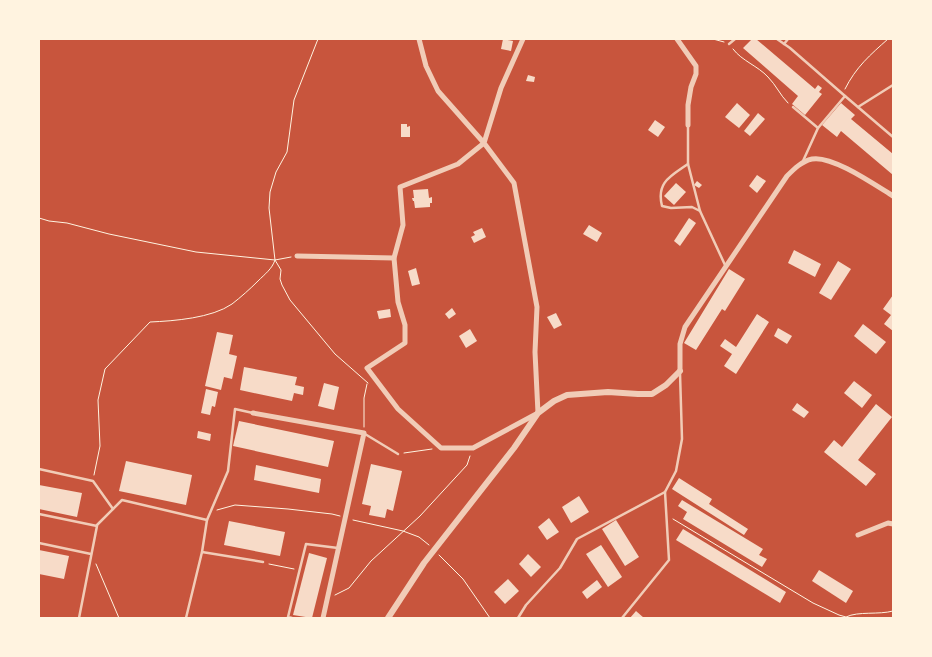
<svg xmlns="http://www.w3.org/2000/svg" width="932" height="657" font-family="'Nunito Sans',sans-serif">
  <rect width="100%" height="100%" fill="#c8553d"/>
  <g fill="#f7dbc8">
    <path d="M503,39l10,2 -2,10 -10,-2z"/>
    <path d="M752,39h4l59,50 3,-4 4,3 -3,4 3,2 -17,21 -13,-11 6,-8 -55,-48z"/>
    <path d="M528,75l7,2 -1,5 -8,-1z"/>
    <path d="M737,103l13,12 -11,13 -14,-11z"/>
    <path d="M841,103l14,12 -4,4 42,35v21l-52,-44 -4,6 -15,-12z"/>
    <path d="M758,113l7,6 -15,17 -6,-5z"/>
    <path d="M655,120l10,7 -7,10 -10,-7z"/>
    <path d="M401,124h6v3l3,-1v11h-9z"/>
    <path d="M757,175l9,6 -9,12 -8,-7z"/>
    <path d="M697,181l5,4 -3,3 -5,-3z"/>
    <path d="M676,183l10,9 -12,13 -10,-9z"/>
    <path d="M428,189l1,9 3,-1v6h-2v4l-15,1 -1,-7h-1l-1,-3h2l-1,-8z"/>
    <path d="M689,218l7,5 -16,23 -6,-5z"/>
    <path d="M589,225l13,8 -5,9 -14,-8z"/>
    <path d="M482,228l4,9 -12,6 -3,-6 4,-2 -2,-3z"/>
    <path d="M794,250l27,14 -6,13 -27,-14z"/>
    <path d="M838,261l13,8 -20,31 -12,-7z"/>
    <path d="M416,268l4,16 -8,2 -4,-15z"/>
    <path d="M729,269l16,10 -20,32 -3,-2 -26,41 -12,-7z"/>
    <path d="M893,295v36l-9,-7 7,-9 -8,-6z"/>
    <path d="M452,308l4,6 -7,5 -4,-5z"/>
    <path d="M390,309l1,8 -12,2 -2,-8z"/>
    <path d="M556,313l6,12 -8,4 -7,-12z"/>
    <path d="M757,314l12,8 -33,52 -12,-8 8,-12 -12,-8 5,-7 11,8z"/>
    <path d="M863,324l23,18 -10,12 -22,-18z"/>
    <path d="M778,328l14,8 -5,8 -13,-8z"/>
    <path d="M470,329l7,12 -11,7 -7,-12z"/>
    <path d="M217,332l16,3 -4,19 8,2 -5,23 -8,-2 -3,13 -16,-4z"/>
    <path d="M244,367l53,10 -2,8 9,2 -1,8 -9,-2 -2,8 -52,-11z"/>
    <path d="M854,381l18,14 -10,13 -18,-15z"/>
    <path d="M324,383l15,4 -5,23 -16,-4z"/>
    <path d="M206,389l12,3 -3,15 -3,-1 -2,9 -9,-2z"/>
    <path d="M797,403l12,9 -5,6 -12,-8z"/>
    <path d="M876,404l16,13 -34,43 18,14 -10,12 -42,-34 10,-12 8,7z"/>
    <path d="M239,421l95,20 -6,26 -95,-21z"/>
    <path d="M198,431l13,3 -1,7 -13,-3z"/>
    <path d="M126,461l66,14 -6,30 -67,-14z"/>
    <path d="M371,464l31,7 -9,40 -6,-2 -2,9 -16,-3 2,-9 -9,-2z"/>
    <path d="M256,465l65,14 -2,14 -65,-13z"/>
    <path d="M679,478l33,21 -3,5 39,25 -4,6 -72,-46z"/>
    <path d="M39,485l43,8 -5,24 -38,-8z"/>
    <path d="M579,496l10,16 -18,11 -9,-16z"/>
    <path d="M682,500l81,49 -4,6 8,4 -5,8 -79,-48 4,-7 -9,-6z"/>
    <path d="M549,518l10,14 -12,8 -9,-13z"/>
    <path d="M616,520l23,37 -14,9 -23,-37z"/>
    <path d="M229,521l56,11 -5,24 -56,-11z"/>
    <path d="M683,529l103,63 -6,11 -104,-63z"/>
    <path d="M601,545l21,32 -14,10 -22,-33z"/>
    <path d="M39,550l30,6 -5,23 -25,-5z"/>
    <path d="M309,553l18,5 -15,60 -19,-3z"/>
    <path d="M528,554l13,13 -10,10 -12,-13z"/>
    <path d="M819,570l34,21 -7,12 -34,-22z"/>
    <path d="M508,579l11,12 -14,13 -11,-12z"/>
    <path d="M597,580l5,7 -15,12 -5,-7z"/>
    <path d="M636,611l8,7h-14z"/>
  </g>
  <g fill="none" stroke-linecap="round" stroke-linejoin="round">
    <g stroke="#fff3e0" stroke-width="1">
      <path d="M318,39l-24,61 -7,52 -11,20 -6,20 -1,16 6,52 6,10 -1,9 2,6 8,15 45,54 33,29"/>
      <path d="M713,39l11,3"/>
      <path d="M733,49c9,12 25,17 35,28 8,8 12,18 20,26"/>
      <path d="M845,89c11,-22 25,-34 43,-50"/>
      <path d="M39,218l10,3 18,2 42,11 87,18 79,8"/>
      <path d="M364,427v-29l3,-14"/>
      <path d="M404,453l28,-4"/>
      <path d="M94,475l6,-29 -2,-46 7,-31 45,-47c24,-1 62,-4 82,-18 9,-7 18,-15 26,-23 7,-7 14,-12 17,-21l16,-3"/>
      <path d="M217,510l18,-5 53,4 44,5 8,2"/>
      <path d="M673,519l140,84 26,12 7,2c12,-6 33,-2 47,-6"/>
      <path d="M353,520l50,11 16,6 10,8"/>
      <path d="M439,555l24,24 27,39"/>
      <path d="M96,564l23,54"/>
      <path d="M269,564l25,5"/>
      <path d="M335,595l14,-7 22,-27 49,-45 47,-51 3,-9"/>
    </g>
    <g stroke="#f1ccb7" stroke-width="2.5">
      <path d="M777,39l13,9 55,48"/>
      <path d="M729,44l6,-5"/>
      <path d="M784,44l4,-5"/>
      <path d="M793,107l25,21 -15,33"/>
      <path d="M858,107l35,-22"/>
      <path d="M688,126v38l12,47"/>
      <path d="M818,128l27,-32 48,41"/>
      <path d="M688,164c-17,12 -32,18 -26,42l9,2 21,-1 8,4 25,54"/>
      <path d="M365,434l33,20"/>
      <path d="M39,469l54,12 20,28"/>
      <path d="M39,514l58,12 -18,92"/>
      <path d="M97,525l25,-25 85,20"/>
      <path d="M39,543l52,11"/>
      <path d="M202,552l61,10"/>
      <path d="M186,618l16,-66 5,-32 21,-49 7,-62 18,4"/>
      <path d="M292,618l-4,-1 18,-73 32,4"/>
      <path d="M518,618l8,-13 34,-37 17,-29 88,-47 11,-21 6,-32 -2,-66"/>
      <path d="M622,618l47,-58 -4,-68"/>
    </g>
    <g stroke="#f1ccb7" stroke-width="5">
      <path d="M419,39l7,27 12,25 46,52 30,40 23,124 -2,45 3,61 -65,35h-32l-43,-39 -31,-41 38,-25v-18l-7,-23 -4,-44 9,-33 -3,-38 58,-23 26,-21 17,-55 22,-49"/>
      <path d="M677,39l19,27v8l-5,13 -3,18v20"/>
      <path d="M297,256l97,2"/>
      <path d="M680,371v-27l5,-17 102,-151c7,-7 15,-15 25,-17 20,-4 63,26 81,37"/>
      <path d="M253,413l111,20 -41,185"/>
      <path d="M858,535l30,-12 5,1"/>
    </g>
    <path stroke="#f1ccb7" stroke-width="6" d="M388,618l36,-55 90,-115 24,-35 16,-12 13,-6 41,-3 30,2h14l14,-9 14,-14"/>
  </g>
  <rect width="932" height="657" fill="none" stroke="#fff3e0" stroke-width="80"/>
</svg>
